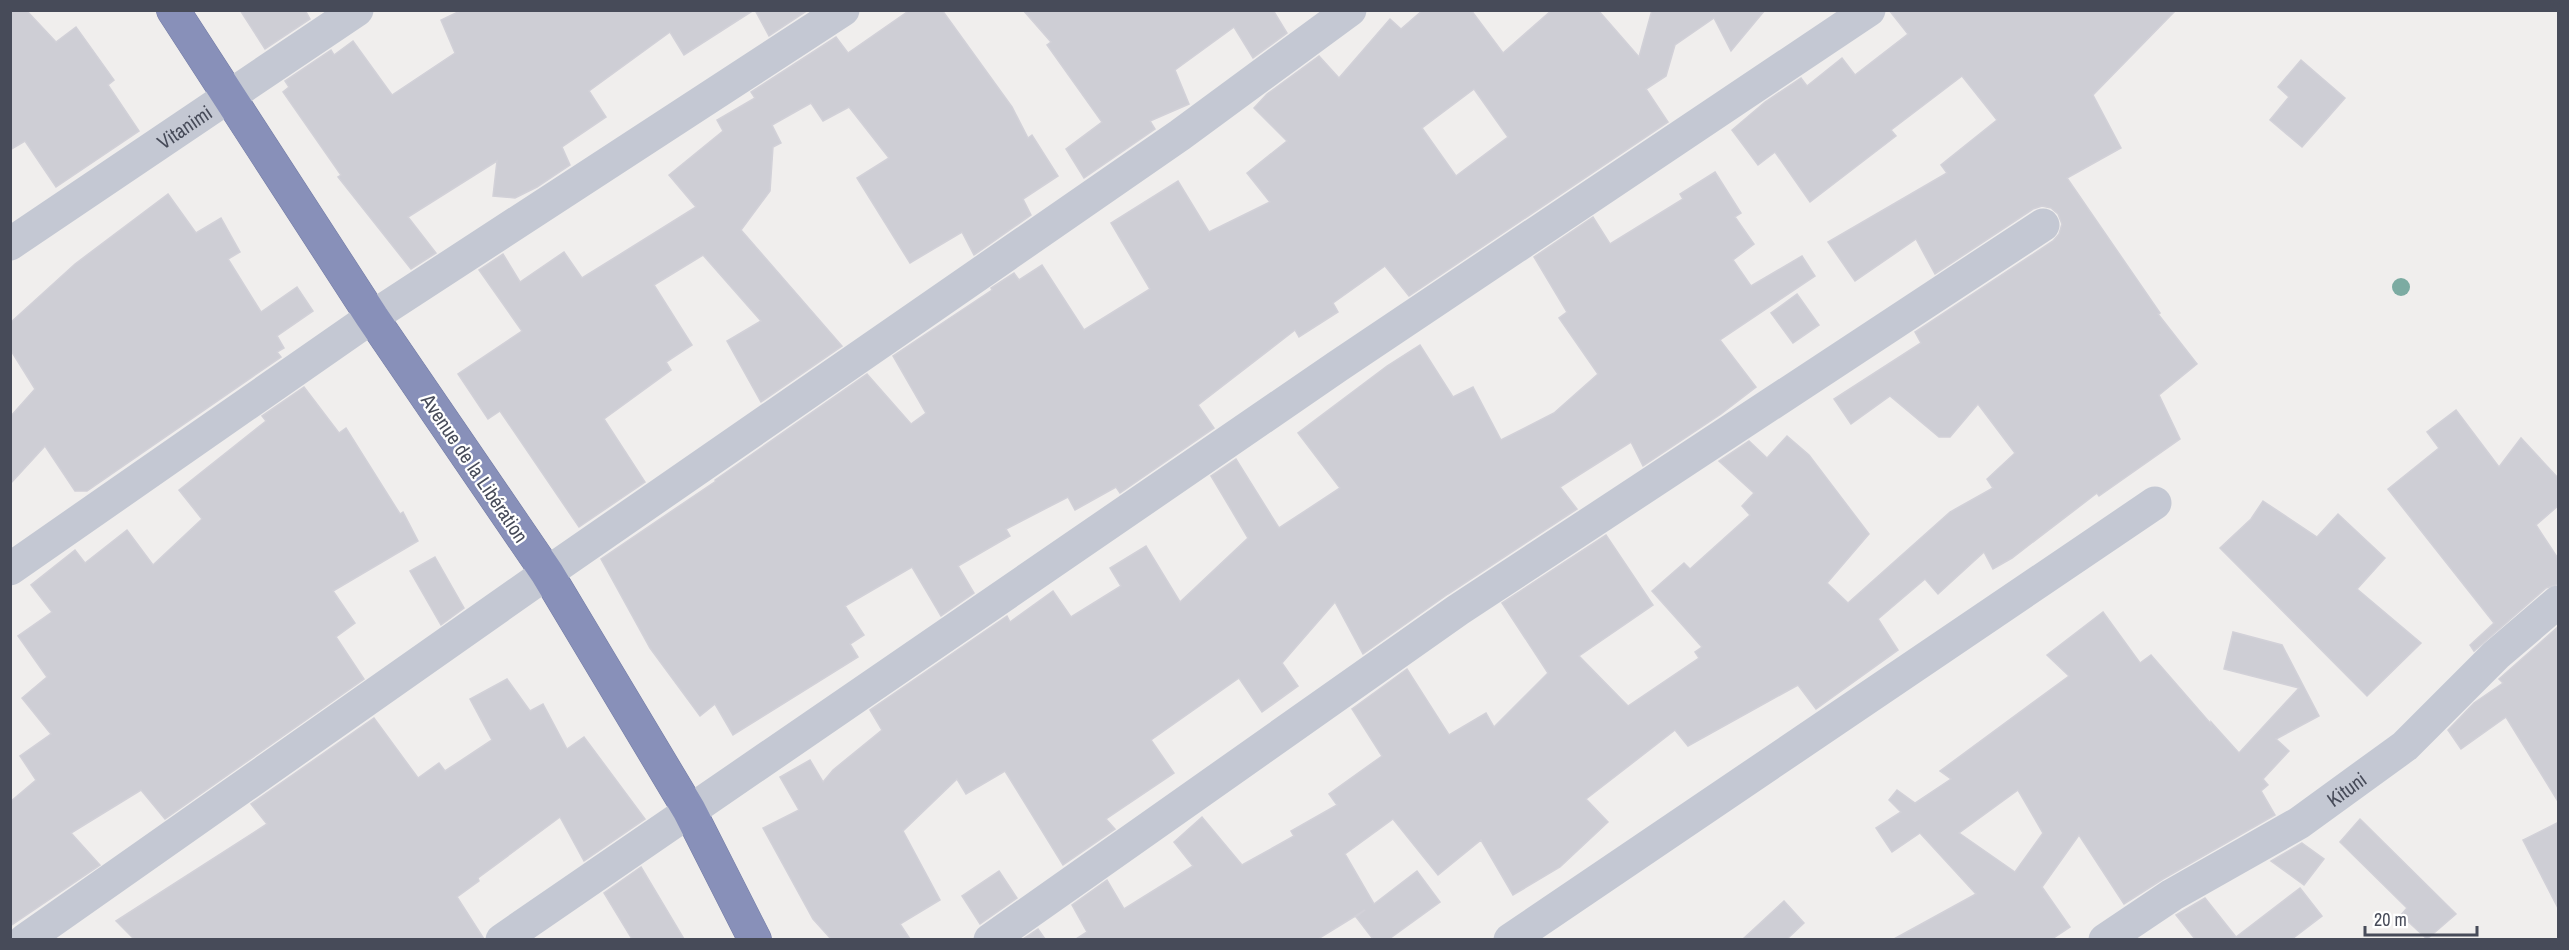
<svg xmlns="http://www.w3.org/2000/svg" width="2569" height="950" font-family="'Archivo Narrow',sans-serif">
  <rect width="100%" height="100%" fill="#f0eeed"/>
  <g fill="#ceced5" stroke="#d2d1d8" stroke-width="1.5" fill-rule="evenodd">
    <path d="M10,10h16l30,32 20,-15 38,53 -6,5 31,46 -83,56 -31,-46 -15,9z"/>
    <path d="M240,10h65l5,9 -45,30z"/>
    <path d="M462,10h292l-70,45 -14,-23 -81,59 17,26 -44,30 8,18 -33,22 -22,11 -22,-2 4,-35 -89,56 28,36 -25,16 -73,-92 3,-2 -58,-83 6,-5 -4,-6 46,-31 3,5 19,-14 39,54 63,-42 -14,-33z"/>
    <path d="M755,10h53l-39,26z"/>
    <path d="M910,10h32l70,97 16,31 4,-3 26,41 -35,23 8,16 -57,40 -12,-23 -52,31 -53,-85 32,-20 -40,-51 -26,14 -12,-18 -39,22 9,18 -8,4 -3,44 -29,39 101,116 -81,56 -34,-61 34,-20 -58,-66 -49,30 38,60 -26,17 5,8 -67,49 41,63 -66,45 -79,-116 -12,8 -30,-45 64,-43 -43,-61 24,-16 17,28 44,-30 18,26 114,-71 -27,-32 54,-44 -6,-11 38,-22 -4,-6 85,-55 12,16z"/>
    <path d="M1023,10h250l14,23 -34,25 -19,-31 -59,43 14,34 -39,17 5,8 -71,49 -18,-29 36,-27 -55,-77 4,-3z"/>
    <path d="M1423,10h48l32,43 49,-43h46l41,47 13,-47h113l-34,41 -17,-33 -39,27 -9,31 -20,13 22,33 -259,174 -24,-30 -52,37 5,9 -39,25 -4,-7 -97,75 16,23 -94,65 -4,-6 -41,23 -7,-13 -62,32 4,7 -52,30 16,27 -33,23 -29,-49 -67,39 19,29 -14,9 8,13 -125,78 -18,-31 -15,12 -50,-68 -49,-89 115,-78 -1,-1 152,-106 44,50 15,-11 -33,-57 99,-66 -1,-2 23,-15 5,7 23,-15 42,65 66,-41 -39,-66 67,-42 31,51 61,-30 -23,-29 40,-32 -33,-33 13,-14 52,-38 20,22 51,-59 11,10zM1474,89l34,48 -52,39 -34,-48z"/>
    <path d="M1889,10h287l-83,85 28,53 -54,30 93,135 -2,1 39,50 -38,31 21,44 -81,57 -2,-3 -85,65 -19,11 -9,-17 -46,42 -13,-15 -47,40 20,31 -82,59 -18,-24 -110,61 -13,-16 -89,69 22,23 -48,45 -47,28 -32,-55 -43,35 -45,-56 -48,35 29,50 43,-33 23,31 -51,37h-16l-17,-22 9,-7 -47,29h-242l11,-7 -15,-27 35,-25 17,29 69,-43 -19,-24 28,-25 40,48 52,-29 -3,-5 46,-26 -8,-11 53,-38 -30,-47 55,-40 42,66 37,-22 8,14 54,-54 -46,-70 104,-68 47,70 -74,51 49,50 71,-48 -4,-6 7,-5 -50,-56 32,-28 6,6 60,-54 -8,-9 12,-13 -35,-32 30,-20 18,17 20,-22 22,19 60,79 -42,49 21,20 102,-91 43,-24 -6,-9 28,-26 -37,-49 -28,33h-11l-49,-41 -39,28 -17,-25 87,-56 -6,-11 138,-91 6,-7 3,-10 -4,-10 -7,-6 -9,-2 -9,3 -98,65 -19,-35 -61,42 -27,-39 119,-69 -6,-8 56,-45 -35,-44 -71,54 5,6 -86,66 -35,-50 -17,13 -26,-35 33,-28 36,-24 6,8 35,-28 13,17 53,-41z"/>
    <path d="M2301,60l44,38 -43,49 -32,-27 19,-23 -11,-10z"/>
    <path d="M1715,172l26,41 -6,4 19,27 -21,16 18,26 51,-30 13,20 -95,64 36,47 -35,27 -78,52 -12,-24 -71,45 17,22 -129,85 -85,60 -28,-52 -53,61 16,23 -36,26 -23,-34 -88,62 23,33 -68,46 9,10 -52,36 -58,-94 -39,23 -9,-15 -54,52 37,69 -40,24 10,15h-79l-18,-20 -50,-91 36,-18 -19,-33 30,-17 13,22 10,-12 49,-40 -12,-20 137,-94 3,6 43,-31 18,26 50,-31 -11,-18 36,-22 34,56 68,-64 -37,-62 25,-17 43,69 61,-40 -42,-55 89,-67 33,-21 33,52 20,-10 28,53 53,-27 44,-39 -39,-56 8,-6 -33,-55 59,-40 17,27 73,-45 -3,-5z"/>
    <path d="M168,194l28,39 25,-15 19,34 -12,7 33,53 36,-25 16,24 -36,25 7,12 -7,4 4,5 -194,134h-12l-30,-45 -35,38v-67l25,-28 -25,-40v-26l65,-59z"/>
    <path d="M1797,294l22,31 -26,18 -22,-30z"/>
    <path d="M304,387l35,46 7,-5 54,86 3,-2 15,29 -85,50 22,32 -19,14 28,42 -199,140 -24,-29 -70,43 29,32 -90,61v-124l26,-22 -16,-24 31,-22 -29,-36 25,-21 -29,-41 34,-24 -21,-27 44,-35 10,13 42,-33 26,35 49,-46 -23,-29 87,-69 -4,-5z"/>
    <path d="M2456,410l43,57 22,-29 38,41v26l-23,20 23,35v24l-13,4 -72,63 -4,-6 24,-22 -106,-134 51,-41 -12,-16z"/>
    <path d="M2263,501l54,36 21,-23 47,44 -28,31 64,54 -54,53 -147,-148 31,-29z"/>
    <path d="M435,557l29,51 -23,17 -31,-54z"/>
    <path d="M2103,612l37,51 11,-8 60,69v-2l28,31 60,-65 -75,-19 9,-37 49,13 37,71 -43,23 13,12 -26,28 5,6 -7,6 14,24 -112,64 -39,25 -45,-69 -37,52 28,40 -18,12h-158l82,-45 -56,-61 -28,19 -16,-24 25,-16 -12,-12 8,-10 18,13 36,-24 -11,-8 129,-95 -22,-21zM2018,790l25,43 -28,39 -56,-39z"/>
    <path d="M2559,626v177l-53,-86 -45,32 -13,-19 26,-27 29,-20 -4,-4z"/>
    <path d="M507,679l23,32 13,-7 24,45 17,-12 61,82 -61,42 -24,-44 -82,61 1,3 -22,16 27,42h-350l-18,-18 151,-97 -16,-20 123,-86 44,60 21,-15 6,8 47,-31 -22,-41z"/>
    <path d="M2360,819l96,95 -29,25 -26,-24 6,-7 -67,-66z"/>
    <path d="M2559,822v88l-36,-70z"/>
    <path d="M2302,843l22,16 -20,26 -33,-24z"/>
    <path d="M641,867l43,72h-52l-28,-46z"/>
    <path d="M999,871l18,27 -37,26 -18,-28z"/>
    <path d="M2300,888l22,28 -30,23h-97l-19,-24 29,-17 31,39z"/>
    <path d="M1784,901l20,22 -17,16h-44z"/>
    <path d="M1038,929l7,10h-22z"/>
  </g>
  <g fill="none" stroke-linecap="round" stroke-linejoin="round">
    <defs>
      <path id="highway" d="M173,10l199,307 175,256 142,237 66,130"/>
    </defs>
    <use href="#highway" stroke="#737ba4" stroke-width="34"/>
    <g stroke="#c4c8d3" stroke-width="33">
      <path id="s1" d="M10,244l347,-234"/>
      <path d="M10,569l362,-252 471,-307"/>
      <path d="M25,940l522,-367 633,-438 170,-125"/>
      <path d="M502,940l836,-574 531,-356"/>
      <path d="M990,940l468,-330 585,-385"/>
      <path d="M1510,940l645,-437"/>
      <path id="s2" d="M2105,940l67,-45 127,-72 106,-77 91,-91 62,-53"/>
    </g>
    <use href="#highway" stroke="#8890b9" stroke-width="33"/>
  </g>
  <circle fill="#7caba2" cx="2401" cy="287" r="9"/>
  <g text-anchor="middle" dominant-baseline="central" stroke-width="4.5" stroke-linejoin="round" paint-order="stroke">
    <g font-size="20" fill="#474b59" stroke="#fff">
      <text stroke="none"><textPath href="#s1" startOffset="210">Vitanimi</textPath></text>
      <text transform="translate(475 468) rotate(56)">Avenue de la Libération</text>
      <text stroke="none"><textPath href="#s2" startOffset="285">Kituni</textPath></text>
    </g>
  </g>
  <rect width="2569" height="950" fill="none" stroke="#474b59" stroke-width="24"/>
  <path d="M2365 926v9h112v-9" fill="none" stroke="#474b59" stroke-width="3"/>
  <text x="2374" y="926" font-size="18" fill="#474b59" stroke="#ffffff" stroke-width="4.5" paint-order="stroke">20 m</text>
</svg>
